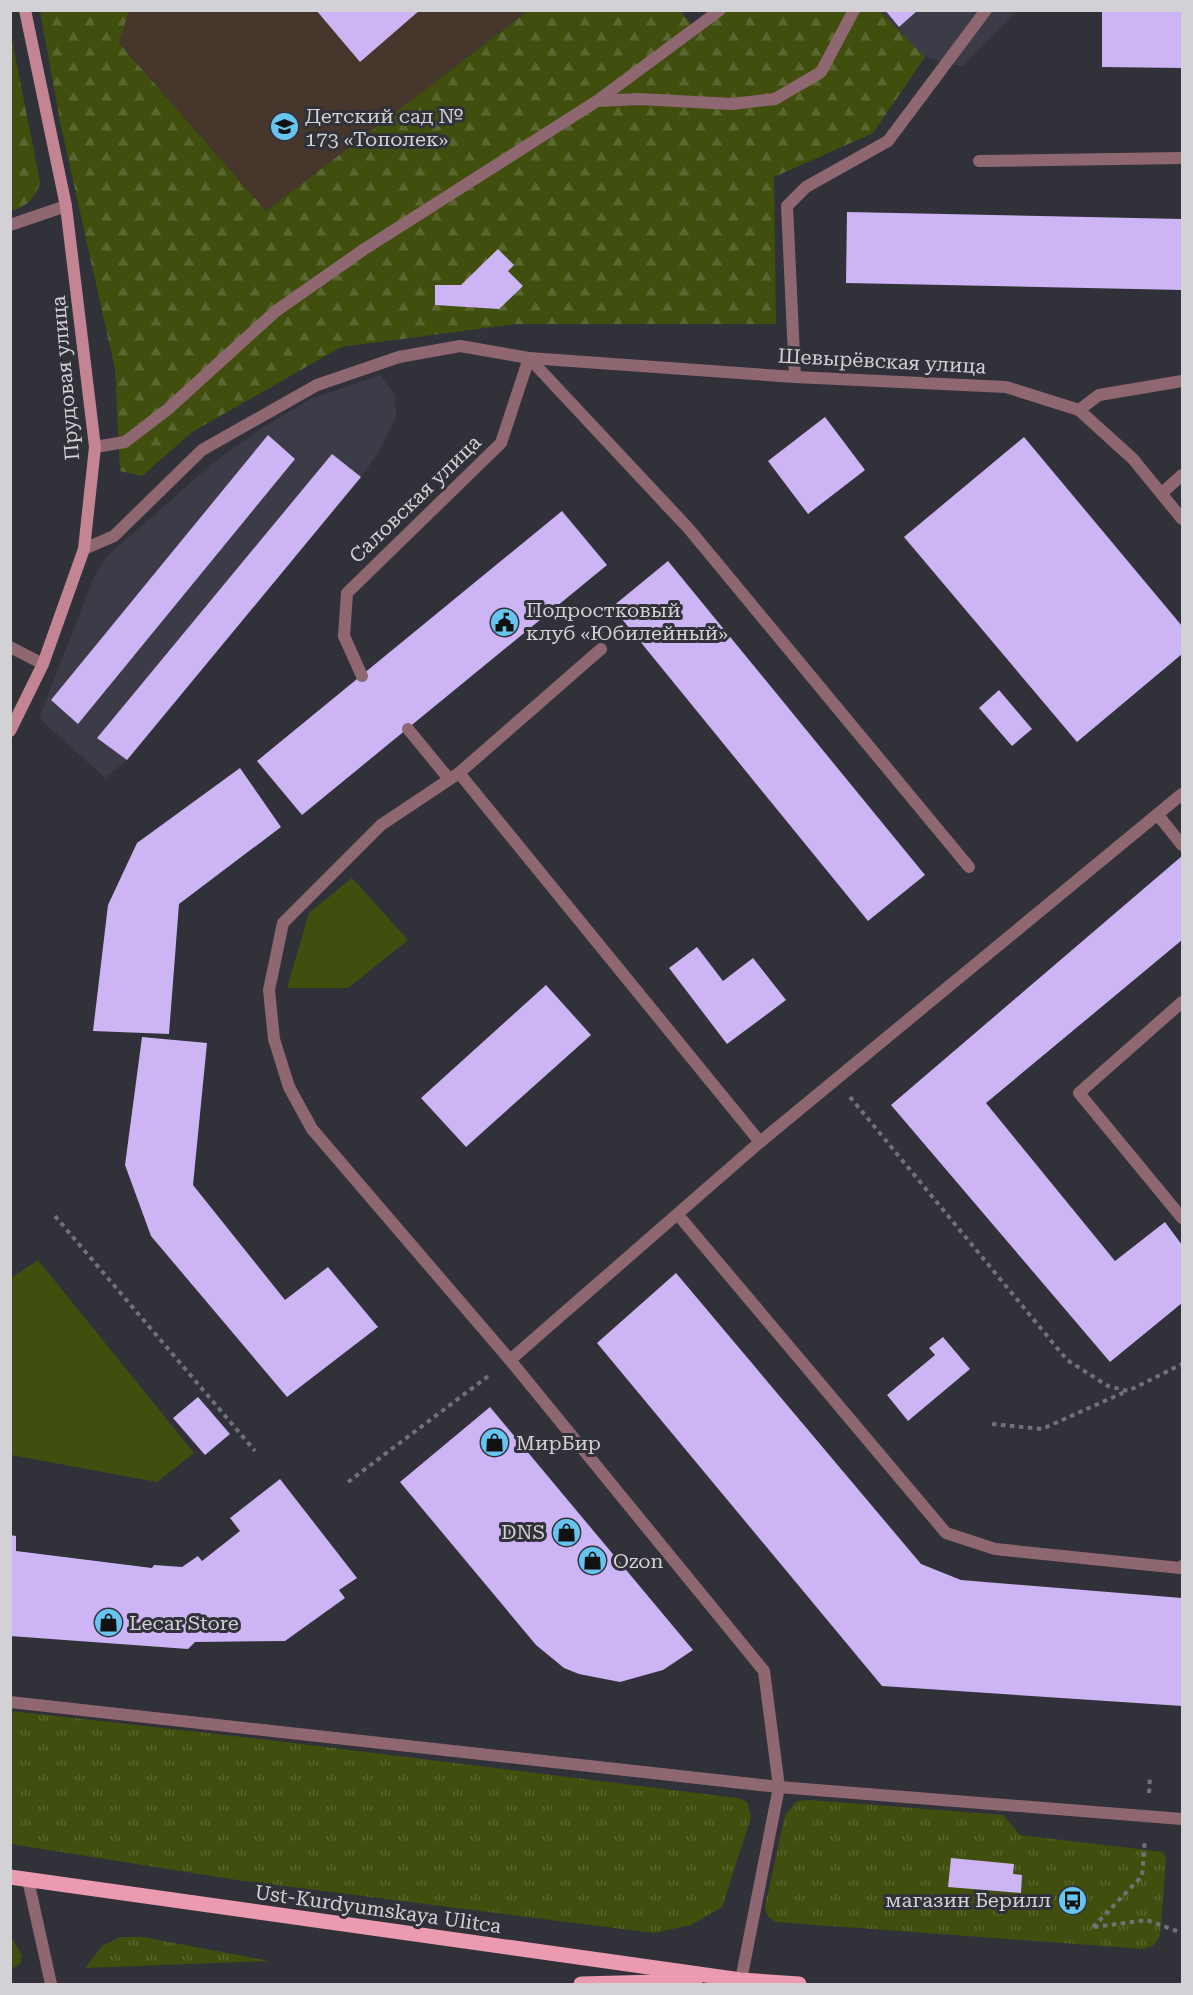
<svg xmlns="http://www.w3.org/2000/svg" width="1193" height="1995" font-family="'Roboto Serif',serif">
  <defs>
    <pattern id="grass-tufts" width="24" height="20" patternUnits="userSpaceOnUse" patternTransform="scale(1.5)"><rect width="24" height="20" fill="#404f0d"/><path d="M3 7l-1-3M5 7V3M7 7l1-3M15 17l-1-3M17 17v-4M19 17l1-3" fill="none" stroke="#5b6730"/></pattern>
    <pattern id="forest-firs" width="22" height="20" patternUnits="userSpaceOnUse" patternTransform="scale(1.5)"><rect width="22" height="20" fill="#404f0d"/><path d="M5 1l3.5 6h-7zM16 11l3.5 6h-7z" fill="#5b6730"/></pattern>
  </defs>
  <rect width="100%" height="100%" fill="#313139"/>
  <g fill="#3c3c49">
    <path d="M880,11h136l-54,56 -37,-10z"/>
    <path d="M380,375l15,20 1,22 -17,35 -18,25 -234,283 -22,18 -66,-60 55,-141 12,-20 106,-93 47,-34 52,-31z"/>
  </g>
  <path fill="#46362b" d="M129,11h399l-262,200 -147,-169z"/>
  <g fill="url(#grass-tufts)">
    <path d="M11,1711l250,28 476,59 10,4 4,15 -29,90 -31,18 -37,8 -417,-53 -226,-36z"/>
    <path d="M810,1800l193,15 17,20 143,17 3,7 -6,77 -6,9 -10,4 -368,-27 -8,-5 -3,-10 20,-92 12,-14z"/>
    <path d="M10,1934l12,22 -2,8 -9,5z"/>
    <path d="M121,1937h22l126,24 -184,7 17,-22z"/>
  </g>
  <g fill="url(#forest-firs)">
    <path d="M40,11h89l-10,32 147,168 262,-200h153l14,18 33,-18h152l45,46 -52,76 -99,44 2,147h-260l-175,23 -149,85 -50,44 -22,-5 -5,-102 -54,-243z"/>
    <path d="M10,30l30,152c-5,17 -12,24 -29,29z"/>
  </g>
  <g fill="#404f0d">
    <path d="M352,878l56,62 -60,48h-61l22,-75z"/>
    <path d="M38,1260l156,193 -37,29 -146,-27v-177z"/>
  </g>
  <g fill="#cdb4f5">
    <path d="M316,10h104l-60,52z"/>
    <path d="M885,10h33l-19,17z"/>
    <path d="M1102,10h80v58l-80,-1z"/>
    <path d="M847,212l335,7v71l-336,-7z"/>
    <path d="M498,249l16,16 -6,6 15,15 -24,23 -64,-4v-20h26z"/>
    <path d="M825,417l40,53 -57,44 -40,-53z"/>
    <path d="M268,435l27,24 -217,265 -27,-24z"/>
    <path d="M1024,437l158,189v28l-105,88 -173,-205z"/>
    <path d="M332,454l29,23 -234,283 -30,-22z"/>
    <path d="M562,511l45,54 -305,250 -45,-54z"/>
    <path d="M668,561l257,314 -57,46 -256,-314z"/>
    <path d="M999,690l33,39 -20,17 -33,-38z"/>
    <path d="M240,768l41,59 -102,77 -10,130 -76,-3 15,-126 29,-62z"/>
    <path d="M1182,856v84l-196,163 129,158 50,-39 17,23v58l-72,59 -219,-257z"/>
    <path d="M697,947l26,34 30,-23 33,42 -59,44 -58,-76z"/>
    <path d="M546,985l45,50 -125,112 -45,-49z"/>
    <path d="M142,1037l65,6 -14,142 92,115 43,-33 50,60 -91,70 -136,-161 -26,-71z"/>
    <path d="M676,1273l245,291 40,16 221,18v108l-300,-20 -285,-343z"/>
    <path d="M943,1337l27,32 -62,52 -21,-26 48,-40 -6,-7z"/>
    <path d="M198,1397l32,37 -25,21 -32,-37z"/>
    <path d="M490,1407l203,243 -30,20 -43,12 -41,-8 -15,-6 -28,-23 -136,-163z"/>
    <path d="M280,1479l77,99 -18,12 6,8 -60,43 -90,1 -7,7 -178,-13v-101l6,1v15l136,17 2,-3 28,2 16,-11 4,5 38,-30 -10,-13z"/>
    <path d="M951,1858l63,6 -1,10 9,1 -1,18 -73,-6z"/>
  </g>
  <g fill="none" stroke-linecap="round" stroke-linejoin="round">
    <g stroke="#717178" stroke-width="4" stroke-dasharray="4.5 4.5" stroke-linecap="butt">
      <path d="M850,1097l217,263 41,26 20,5 54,-27"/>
      <path d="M55,1216l200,235"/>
      <path d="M992,1424l50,5 85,-38"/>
      <path d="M348,1482l143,-108"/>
      <path d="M1149,1793l1,-16"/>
      <path d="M1093,1927l49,-51 3,-37"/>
      <path d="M1094,1927l53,-7 35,13"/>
    </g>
    <g stroke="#8f6771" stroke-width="12">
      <path d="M597,101l42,-2 93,5 43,-5 46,-27 33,-62"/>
      <path d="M979,161l203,-3"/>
      <path d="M529,358l160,171 280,338"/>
      <path d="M795,377l-8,-171 19,-19 82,-46 98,-131"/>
      <path d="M95,447l30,-5 43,-33 108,-98 87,-61 234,-149 123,-91"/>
      <path d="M1162,493l20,-18"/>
      <path d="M344,636l18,40"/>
      <path d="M408,729l41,50"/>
      <path d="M459,773l142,-124"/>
      <path d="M1158,815l24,30"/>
      <path d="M1182,1002l-103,91 103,125"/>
      <path d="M679,1216l267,317 49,16 185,19 2,-2"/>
      <path d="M510,1360l250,-218 422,-348"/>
      <path d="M741,1980l38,-193 -15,-116 -254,-311 -198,-231 -23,-42 -15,-48 -5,-49 14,-67 98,-98 78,-52 301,369"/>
    </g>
    <g stroke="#8f6771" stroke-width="12">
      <path d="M10,225l56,-19"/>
      <path d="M1079,410l20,-15 83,-14"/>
      <path d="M84,549l30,-13 88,-86 115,-65 82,-28 61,-11 69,12 266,19 211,10 73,23 54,49 49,60"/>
      <path d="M344,636l3,-43 154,-150 28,-85"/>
      <path d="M10,647l33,17"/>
      <path d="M10,1702l769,85 403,32"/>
      <path d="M28,1880l23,104"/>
    </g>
    <path stroke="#c38494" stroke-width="12" d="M10,731l33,-67 41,-115 11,-102 -29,-241 -41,-196"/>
    <g stroke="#eb9aaf" stroke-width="15">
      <path d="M10,1877l731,103 58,4"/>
      <path d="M581,1984l114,-3"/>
    </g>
  </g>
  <defs>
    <symbol id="school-disc" viewBox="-11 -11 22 22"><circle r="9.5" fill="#66c4ef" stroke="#313139"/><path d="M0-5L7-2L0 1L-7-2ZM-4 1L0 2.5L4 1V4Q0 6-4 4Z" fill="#111"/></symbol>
    <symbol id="civic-disc" viewBox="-11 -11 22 22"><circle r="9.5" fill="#66c4ef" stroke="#313139"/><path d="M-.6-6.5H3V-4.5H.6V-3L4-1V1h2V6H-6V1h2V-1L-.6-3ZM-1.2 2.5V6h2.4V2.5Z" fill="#111"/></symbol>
    <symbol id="shop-disc" viewBox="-11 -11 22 22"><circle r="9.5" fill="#66c4ef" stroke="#313139"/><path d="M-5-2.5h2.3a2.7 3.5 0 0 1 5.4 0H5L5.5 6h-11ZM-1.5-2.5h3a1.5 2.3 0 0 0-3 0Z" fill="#111"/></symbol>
    <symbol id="bus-disc" viewBox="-11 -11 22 22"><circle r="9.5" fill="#66c4ef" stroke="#313139"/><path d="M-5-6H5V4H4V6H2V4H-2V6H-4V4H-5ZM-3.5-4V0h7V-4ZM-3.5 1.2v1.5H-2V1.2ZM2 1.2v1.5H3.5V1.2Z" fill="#111"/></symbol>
  </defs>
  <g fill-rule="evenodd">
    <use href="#school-disc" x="268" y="110" width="33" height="33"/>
    <use href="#civic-disc" x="488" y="606" width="33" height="33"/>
    <use href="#shop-disc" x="478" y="1426" width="33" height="33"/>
    <use href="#shop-disc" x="550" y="1516" width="33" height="33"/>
    <use href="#shop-disc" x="576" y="1544" width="33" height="33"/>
    <use href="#shop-disc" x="92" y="1606" width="33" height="33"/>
    <use href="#bus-disc" x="1056" y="1884" width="33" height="33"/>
  </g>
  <g text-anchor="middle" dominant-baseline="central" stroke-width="6" stroke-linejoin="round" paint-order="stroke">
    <g font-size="20" fill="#d2d2d6" stroke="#313139" text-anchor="start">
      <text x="305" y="116">Детский сад №<tspan x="305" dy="23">173 «Тополек»</tspan></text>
      <text x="526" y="610">Подростковый<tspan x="526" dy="23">клуб «Юбилейный»</tspan></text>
      <text x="516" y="1443">МирБир</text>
      <text x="545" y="1532" text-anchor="end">DNS</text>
      <text x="613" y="1561">Ozon</text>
      <text x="129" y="1623">Lecar Store</text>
      <text x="1051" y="1900" text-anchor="end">магазин Берилл</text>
    </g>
    <g font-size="20" fill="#d2d2d6" stroke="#313139">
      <text transform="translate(882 361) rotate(3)">Шевырёвская улица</text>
      <text transform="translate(65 378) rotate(-95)">Прудовая улица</text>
      <text transform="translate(415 499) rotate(-44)">Саловская улица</text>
      <text transform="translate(378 1909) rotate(8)">Ust-Kurdyumskaya Ulitca</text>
    </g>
  </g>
  <rect width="1193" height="1995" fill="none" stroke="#d2d2d6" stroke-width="24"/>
</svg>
